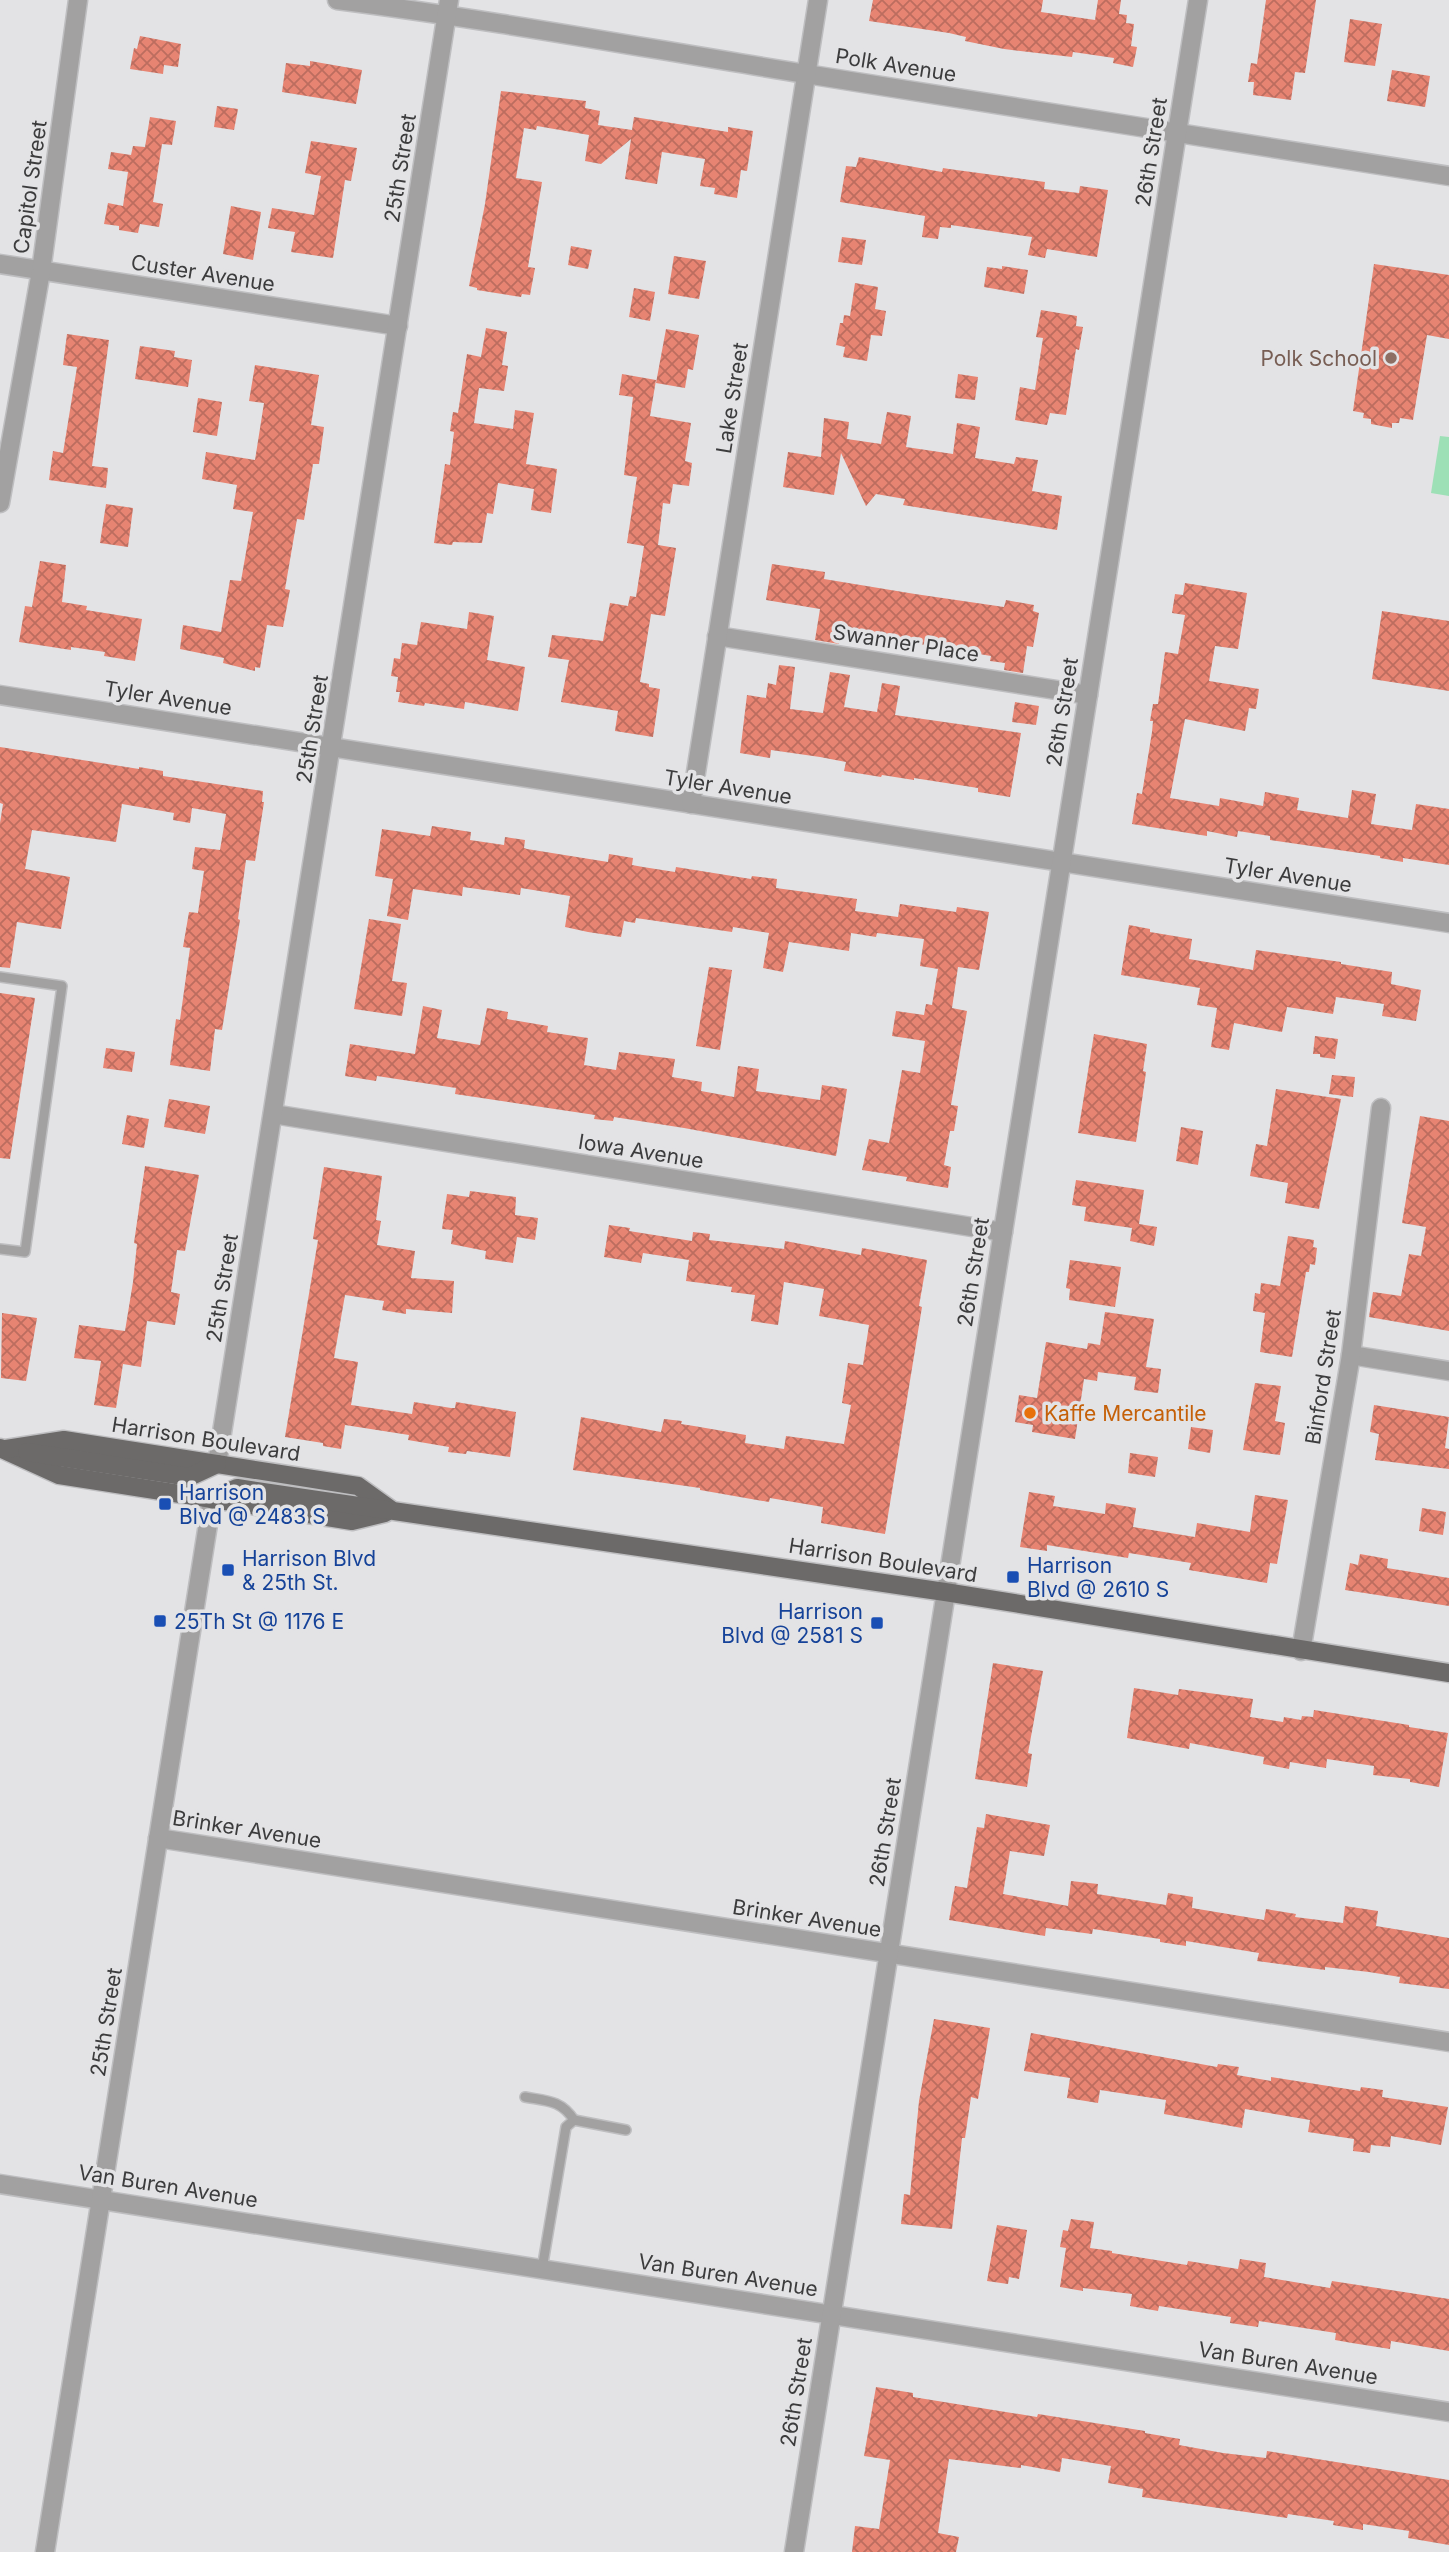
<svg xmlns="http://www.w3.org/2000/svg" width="1449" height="2552" font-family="Inter,sans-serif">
  <defs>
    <pattern id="building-cross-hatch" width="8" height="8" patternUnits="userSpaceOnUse" patternTransform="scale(1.75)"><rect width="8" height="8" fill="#e78472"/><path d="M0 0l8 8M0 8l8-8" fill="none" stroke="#bc6d5f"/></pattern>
  </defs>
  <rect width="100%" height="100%" fill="#e3e3e5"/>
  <path fill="#9de0b6" d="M1440,436l9,1v59l-18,-3z"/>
  <g fill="url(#building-cross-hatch)">
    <path d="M873,0h170l-2,12 54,8 3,-20h23l-2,14 8,1 -1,8 8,1 -3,22 6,1 -4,20 -20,-4 1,-5 -41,-6 -1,5 -68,-8 -39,-8 1,-4 -17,-4 -80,-12z"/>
    <path d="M1266,0h50l-11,73 -10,-1 -4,28 -38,-5 1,-13h-6l3,-19 6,1z"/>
    <path d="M1350,19l32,5 -7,42 -31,-4z"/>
    <path d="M140,36l41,8 -3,23 -14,-2 -1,9 -33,-5 4,-21 3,1z"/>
    <path d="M310,61l52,9 -6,34 -74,-12 4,-29 24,3z"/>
    <path d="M1392,70l38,6 -5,31 -38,-6z"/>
    <path d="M501,91l85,10 -1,7 15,3 -2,14 34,5 2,-13 94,15v-5l25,4 -6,40 -6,-1 -4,28 -23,-4 1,-6 -15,-2 5,-27 -43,-7 -5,32 -32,-5 6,-40 -30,25 -16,-3 4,-26 -52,-9 -1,4 -12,-2 -8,50 26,4 -14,85 7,1 -5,27 -8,-1 -1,3 -44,-7v-2l-8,-2 16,-82z"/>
    <path d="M217,106l21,3 -4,21 -20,-3z"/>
    <path d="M150,117l26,4 -4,24 -10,-1 -9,58 10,2 -4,23 -19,-3 -2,9 -19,-3v-4l-15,-2 4,-21 15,3 5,-34 -20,-3 3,-17 20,3 2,-9 12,1z"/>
    <path d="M311,141l46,7 -6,33 -6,-1 -12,78 -42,-6 4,-20 -27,-4 4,-20 42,7 7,-39 -16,-3z"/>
    <path d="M859,157l83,15 1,-4 6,1 96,13 -1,7 35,4 1,-7 28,4 -11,67 -50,-8 -2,9 -17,-3 4,-18 -81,-12v3l-11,-1 -2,12 -16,-2 3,-21 -85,-14 6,-36 10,1z"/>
    <path d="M231,206l30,6 -8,48 -30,-6z"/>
    <path d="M842,237l24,3 -4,25 -24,-3z"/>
    <path d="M571,246l21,4 -4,19 -20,-4z"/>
    <path d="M674,256l32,5 -7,38 -31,-5z"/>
    <path d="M1374,264l75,11v64l-22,-4 -14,85 -13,-2 -1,5h-7v5l-21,-4v-5l-8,-1 1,-5 -11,-2z"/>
    <path d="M1002,266l26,4 -4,24 -40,-7 3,-20 15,2z"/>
    <path d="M855,283l23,4 -3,22 11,2 -4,25 -11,-1 -4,26 -24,-4 2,-10 -9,-2 4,-22h3l1,-8 6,1z"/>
    <path d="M634,288l21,4 -5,29 -21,-4z"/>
    <path d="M1041,310l36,6 -1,10 7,1 -4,23 -3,-1 -10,66 -16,-2 -3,12 -32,-5 5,-33 15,3 8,-52 -7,-1z"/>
    <path d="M486,328l21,4 -5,33 6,1 -4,25 -25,-3 -5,35 39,6 2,-19 19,3 -8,51 31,5 -6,44 -20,-3 3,-21 -36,-6 -5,31 -6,-1 -5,30 -29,-1 -1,3 -18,-2 11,-79 5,1 4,-33 -4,-1 3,-19 5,1 9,-59 14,3z"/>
    <path d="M666,329l33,6 -6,35 -5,-1 -3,19 -29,-5z"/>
    <path d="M67,334l42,6 -17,126 16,2 -2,20 -57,-8 4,-29 10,2 14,-86 -14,-2z"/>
    <path d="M140,346l35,5 -1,6 18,3 -4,27 -53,-8z"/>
    <path d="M255,365l64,10 -8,50 13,2 -5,37h-6l-9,56 -7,-1 -12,70 5,1 -7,37 -16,-2 -7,43 -5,-1v4l-32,-8 1,-5 -44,-9 3,-24 38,7 9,-52 11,1 12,-69 -20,-3 4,-24 -35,-6 4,-27 49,8 9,-57 -15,-2z"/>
    <path d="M622,374l34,6 -6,36 41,7 -6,38 7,2 -3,23 -16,-2 -3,20 -7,-1 -5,42 18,3 -11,68 -14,-2 -11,68 9,2v3l11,2 -7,48 -38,-6 3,-20 -57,-9 8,-42 -21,-3 4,-22 51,6 7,-38 18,3 2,-10 6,1 8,-51 -17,-3 10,-66 -13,-2 9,-78 -14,-2z"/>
    <path d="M958,374l20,3 -3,23 -20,-2z"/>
    <path d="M198,398l24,4 -5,34 -24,-4z"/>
    <path d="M887,412l24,4 -5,31 47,7 4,-31 23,4 -5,31 39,6 2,-7 22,3 -6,31 30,5 -5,34 -154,-25 2,-6 -29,-5 -10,12 -25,-53 -7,42 -51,-8 5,-35 33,5 3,-39 25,4 -2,17 34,5z"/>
    <path d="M106,504l27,4 -5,39 -28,-4z"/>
    <path d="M40,561l26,4 -4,37 25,4 -1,4 56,9 -7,42 -31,-5 1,-4 -34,-5v3l-52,-8 6,-36 7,1z"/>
    <path d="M772,564l53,8 -1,7 91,15 89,13 2,-7 28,5 -1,6 6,2 -6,34 -6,-1 -4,27 -19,-3 1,-7 -15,-2 1,-5 -65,-11 -86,-12 -1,11 -24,-4 5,-31 -54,-9z"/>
    <path d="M1185,583l62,10 -9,56 -23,-3 -6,35 50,8 -3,20 -7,-1 -4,23 -60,-12 -15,79 49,8 1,-8 43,8 2,-14 34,6 -2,12 51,8 4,-28 24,4 -5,30 41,6 4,-26 33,5v56l-46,-7v4l-23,-4v-2l-110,-16v-4l-32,-5 -1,6 -30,-6v5l-75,-12 5,-31 5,1 10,-62 1,-11h-3l3,-17h5l7,-52 13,2 7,-39 -13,-2 3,-19 8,1z"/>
    <path d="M1382,611l67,10v70l-77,-12z"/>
    <path d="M469,612l25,4 -7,44 38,7 -7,44 -53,-9 -1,7 -39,-6 -1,3 -26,-4 2,-10h-4l2,-15 -7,-1 3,-18 6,1 2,-16 15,2 4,-23 46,7z"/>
    <path d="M779,665l16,2 -5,42 33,4 7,-41 20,3 -6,32 33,5 5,-29 18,3 -5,29 126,18 -11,64 -32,-5v-4l-64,-10v2l-32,-5 -1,2 -37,-6 2,-9 -26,-5 -49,-7 -1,8 -30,-5 7,-58 19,3 2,-15 8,2z"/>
    <path d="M1015,702l24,4 -3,19 -24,-3z"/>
    <path d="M0,747l139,22v-2l24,4v5l100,15 -1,11h2l-9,59 -9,-1 -8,59 2,1 -18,110 -7,-1 -5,42 -40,-6 6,-46 4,1 10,-72 -7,-1 6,-35 9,1 6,-42 -12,-2 3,-22 25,3 6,-36 -34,-6 -2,15 -17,-3 1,-7 -52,-9 -6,38 -84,-12 -7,39 45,8 -9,52 -44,-7 -7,46 -10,-1v-144l3,-19 -3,-1z"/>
    <path d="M432,826l39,6 -1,8 34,5 1,-8 20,3 -1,8 3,1 81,13 1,-8 24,4 -1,7 11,2 32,5 1,-5 75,12 1,-3 25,3 -1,9 81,11 -2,12 43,6 2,-13 56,8 1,-5 32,5 -10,58 -21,-3 -6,41 15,3 -16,94 7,1 -4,25h-4l-6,34 7,2 -3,21 -42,-7 1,-4 -45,-7 7,-31 20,4 13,-73 18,3 5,-32 -33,-5 4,-25 28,4 2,-11 6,1 6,-36 -18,-3 4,-27 -47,-6 -1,4 -25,-4 -2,18 -60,-9 -6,30 -20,-4 6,-35 -36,-6 -1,5 -96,-14 -1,5 -11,-2 -3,16 -33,-5 -23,-5 5,-31 -49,-8 -1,7 -57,-8 -1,9 -49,-7 -5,31 -21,-4 6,-37 -18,-3 7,-47 48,7z"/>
    <path d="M369,919l32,5 -9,57 15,2 -5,33 -48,-7z"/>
    <path d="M1129,925l21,4v3l42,7 -3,20 64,11 3,-20 85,12v2l51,8 -1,12 30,6 -5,31 -34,-5 2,-12 -48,-7 -3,17 -46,-7 -5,25 -48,-9 -5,27 -18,-3 6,-39 -20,-3 3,-17 -79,-13z"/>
    <path d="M709,967l23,3 -12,80 -24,-4z"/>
    <path d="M0,993l35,5 -25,161 -10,-1z"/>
    <path d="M423,1006l19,4 -5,28 43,7 7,-37 21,4 -1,7 41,7 -1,6 41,6 -4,27 32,5 3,-18 56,7 -3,18 30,5 -1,9 33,6 4,-31 21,3 -3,22 64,9 2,-15 25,4 -11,67 -152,-28 -70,-11 -1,4 -19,-2 1,-4 -140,-21 1,-6 -79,-12 -1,5 -31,-5 5,-32 65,10z"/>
    <path d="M1094,1034l53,10 -4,27 3,1 -10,70 -58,-9z"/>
    <path d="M1315,1036l23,3 -3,20 -15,-2v-3h-7z"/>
    <path d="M106,1048l29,4 -3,20 -29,-4z"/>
    <path d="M1332,1075l23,2 -2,20 -24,-3z"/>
    <path d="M1276,1089l65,10 -22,110 -34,-6 3,-20 -38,-7 6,-32 11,2z"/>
    <path d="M169,1099l41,7 -5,28 -41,-7z"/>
    <path d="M127,1115l22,4 -5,29 -22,-4z"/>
    <path d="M1420,1116l29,5v210l-80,-14 4,-25 28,4 8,-42 12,2 5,-29 -24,-4z"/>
    <path d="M1181,1127l22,4 -5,34 -22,-4z"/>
    <path d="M145,1166l54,9 -14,76 -8,-1 -6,42 9,2 -5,31 -28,-4 -6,46 -18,-3 -7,44 -22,-3 7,-44 -27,-3 5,-33 46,6 8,-49 4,-38 -3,-1z"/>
    <path d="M324,1167l58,9 -6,44 5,1 -4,24 38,6 -4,27 43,3 -2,32 -46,-4v5l-24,-4 2,-9 -39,-6 -11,63 24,4 -7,43 61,9 2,-12 37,6h4l1,-6 60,10 -6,45 -43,-6 -1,3 -18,-2 1,-5 -41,-7 1,-5 -64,-10 -4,24 -18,-3v-3l-38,-6 33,-197 -5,-1z"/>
    <path d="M1076,1180l68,10 -5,34 18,3 -3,19 -24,-5 2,-13 -48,-7 2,-14 -14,-2z"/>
    <path d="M470,1191l46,6 -1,18 23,3 -3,22 -18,-3 -4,26 -28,-4 1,-8 -35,-7 2,-14 -11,-1 5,-35 22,3z"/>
    <path d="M609,1225l21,3 -1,3 63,10 1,-9 17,2 -1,6 75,9 1,-8 76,14 1,-7 65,12 -8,46 3,1 -37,227 -64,-11 2,-16 -53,-9 -1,4 -69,-12v-2l-127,-18 8,-53 80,15 3,-13 18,2 -1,3 13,2 52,9 -1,8 39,6 2,-13 58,8 7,-39 -9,-2 6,-40 15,2 6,-40 -50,-9 5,-27 -40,-7 -6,43 -27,-4 4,-26 -24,-3 1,-5 -46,-6 3,-21 -46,-7 -2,10 -37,-6z"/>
    <path d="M1288,1236l26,4 -1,7 4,1 -2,17 -5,-1 -1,8h-3l-14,85 -32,-5 5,-39 -12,-2 2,-18 5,1 1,-11 19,3z"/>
    <path d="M1070,1260l51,7 -6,40 -46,-7 1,-11 -4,-1z"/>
    <path d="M1105,1312l49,7 -8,48 15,2 -3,24 -24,-3 2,-13 -38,-5 -1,9 -13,-2 -9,60 -43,-7 1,-7 -18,-3 4,-27 18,3 9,-56 41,7 1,-6 12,2z"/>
    <path d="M2,1313l35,5 -11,63 -25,-3z"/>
    <path d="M1255,1383l26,3 -6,35 10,2 -5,32 -37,-5z"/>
    <path d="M1374,1405l75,12 -4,31 4,1v20l-74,-9 4,-26 -9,-2z"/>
    <path d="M1191,1427l22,3 -3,23 -22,-4z"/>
    <path d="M1130,1453l28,4 -3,20 -27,-4z"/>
    <path d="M1029,1492l26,4 -2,10 52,8 1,-11 30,5 -3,19 62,10 2,-14 53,9 5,-37 33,5 -11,64 -7,-1 -3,20 -78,-13 2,-7 -62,-10 -1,5 -81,-13v6l-27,-4z"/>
    <path d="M1422,1508l24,4 -3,23 -24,-4z"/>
    <path d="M1360,1554l28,5 -1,9 62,10v28l-104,-16 5,-27 8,2z"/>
    <path d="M993,1663l50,8 -15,82 4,1 -5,33 -52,-8z"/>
    <path d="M1134,1688l44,7 1,-6 74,10 -3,18 33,5 1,-5 17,3 1,-4 11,1 1,-7 95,15v2l39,6 -9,54 -29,-5v-3l-37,-4 1,-9 -47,-7 -1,9 -36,-6 -1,7 -26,-5 1,-7 -74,-14 -1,6 -62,-11z"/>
    <path d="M986,1814l64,11 -6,31 -34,-5 -7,43 65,12 3,-25 27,3 -1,10 69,11 2,-12 25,4 -1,11 72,12 2,-11 30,5 -1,3 48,6 2,-17 33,5 -2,15 73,12v51l-50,-6 1,-6 -31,-5 -44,-5v3l-68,-9 2,-8 -73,-12v5l-26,-4v-3l-67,-10 -1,5 -46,-6 -1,8 -96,-16 6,-34 12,2 10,-61 7,1z"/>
    <path d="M934,2019l56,9 -12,71 -7,-2 -6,41h-3l-10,91 -51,-5 3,-30 6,1 9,-94z"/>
    <path d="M1031,2033l186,34 1,-3 21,3 -2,8 34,6v-4l89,14 1,-4 22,3 -1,7 66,10 -7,38 -50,-9 -1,11 -19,-2 -1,8 -17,-2 1,-12 -46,-7 2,-12 -65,-11 -3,19 -78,-14 2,-14 -66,-10 -2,13 -31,-5 3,-20 -46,-7z"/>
    <path d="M1071,2219l23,3 -4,26 22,3v2l75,12 1,-4 50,8 2,-10 26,4 -2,14 66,11 2,-7 117,18v52l-58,-10 -1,8 -38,-6 -17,-3 1,-7 -13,-2 -64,-10 -1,6 -28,-4 1,-6 -72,-11 -1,5 -28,-5 2,-12 -49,-6v3l-23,-4 6,-39 -6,-1 3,-17 5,1z"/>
    <path d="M997,2225l30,5 -8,49 -10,-2 -1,7 -21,-3z"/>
    <path d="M876,2387l37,6v4l124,20 1,-3 107,17v2l35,6 -1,6 44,8 43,5 1,-7 182,29v65l-41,-7 1,-7 -46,-7v6l-30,-5 1,-4 -46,-7 -1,4 -145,-21 1,-8 -35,-6 3,-17 -49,-8 -2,14 -39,-7v3l-72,-9 -11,74 21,4 -3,15h-104l3,-26 24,3 11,-69 -26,-4z"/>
  </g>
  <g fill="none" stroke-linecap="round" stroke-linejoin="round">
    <defs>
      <g id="service">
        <path d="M0,977l62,9 -37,266 -25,-3"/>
        <path d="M525,2097c22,4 36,3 49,23"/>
        <path d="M542,2269l24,-142 8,-7 52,10"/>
      </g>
      <g id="minor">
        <path d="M337,0c157,20 313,49 469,74 214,35 429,67 643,102"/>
        <path d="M0,264l398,62"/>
        <path d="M0,503l41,-232 37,-271"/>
        <path d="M717,636l371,59"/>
        <path d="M0,695l1449,228"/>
        <path d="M691,804l127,-804"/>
        <path d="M273,1114l730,118"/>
        <path d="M1351,1355l98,16"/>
        <path d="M217,1464l232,-1464"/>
        <path d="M1301,1651l50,-296 30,-247"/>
        <path d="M158,1838l1291,204"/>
        <path d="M0,2184l1449,228"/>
        <path d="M45,2552l167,-1053"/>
      </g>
      <path id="tertiary" d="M794,2552l404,-2552"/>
      <g id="primary">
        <path d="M0,1448l59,27 293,46 33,-8"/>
        <path d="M6,1449l58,-9 102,16 192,30 32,23"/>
        <path d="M27,1452l162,25 28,-13"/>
        <path d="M212,1499l25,-11 708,104 504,81"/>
      </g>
    </defs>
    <use href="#service" stroke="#bebec0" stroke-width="12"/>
    <use href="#minor" stroke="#bebec0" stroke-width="21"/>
    <use href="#tertiary" stroke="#bebec0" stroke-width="21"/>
    <use href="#primary" stroke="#bebec0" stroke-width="21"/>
    <use href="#service" stroke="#a2a1a1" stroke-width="9"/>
    <use href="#minor" stroke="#a2a1a1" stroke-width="18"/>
    <use href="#tertiary" stroke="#a2a1a1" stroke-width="18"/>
    <use href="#primary" stroke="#6c6a69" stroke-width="18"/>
  </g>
  <circle fill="#8d6e63" stroke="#e3e3e5" stroke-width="2.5" cx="1391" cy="358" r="7"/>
  <circle fill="#e8710a" stroke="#e3e3e5" stroke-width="2.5" cx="1030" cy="1413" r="7"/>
  <g fill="#1a4fb4" stroke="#e3e3e5" stroke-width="2.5">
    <rect x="158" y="1497" width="14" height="14" rx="3.5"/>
    <rect x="221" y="1563" width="14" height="14" rx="3.5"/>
    <rect x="1006" y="1570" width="14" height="14" rx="3.5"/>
    <rect x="153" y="1614" width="14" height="14" rx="3.5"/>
    <rect x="870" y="1616" width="14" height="14" rx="3.5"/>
  </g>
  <g text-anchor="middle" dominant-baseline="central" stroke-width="7" stroke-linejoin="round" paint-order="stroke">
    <g font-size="21" fill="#3c3c3d" stroke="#e3e3e5">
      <text transform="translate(896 65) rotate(9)">Polk Avenue</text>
      <text transform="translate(1151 152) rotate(-81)">26th Street</text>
      <text transform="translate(400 168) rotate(-81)">25th Street</text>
      <text transform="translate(30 187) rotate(-82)">Capitol Street</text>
      <text transform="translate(203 273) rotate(9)">Custer Avenue</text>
      <text transform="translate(732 398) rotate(-81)">Lake Street</text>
      <text transform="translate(906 643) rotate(9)">Swanner Place</text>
      <text transform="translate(168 698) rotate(9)">Tyler Avenue</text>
      <text transform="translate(1062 712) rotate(-81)">26th Street</text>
      <text transform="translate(312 729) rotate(-81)">25th Street</text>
      <text transform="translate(728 787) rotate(9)">Tyler Avenue</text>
      <text transform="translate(1288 875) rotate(9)">Tyler Avenue</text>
      <text transform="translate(641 1151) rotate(9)">Iowa Avenue</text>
      <text transform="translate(973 1272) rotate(-81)">26th Street</text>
      <text transform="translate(222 1288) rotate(-81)">25th Street</text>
      <text transform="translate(1323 1377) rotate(-81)">Binford Street</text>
      <text transform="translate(206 1439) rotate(9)">Harrison Boulevard</text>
      <text transform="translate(883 1560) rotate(9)">Harrison Boulevard</text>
      <text transform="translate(247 1829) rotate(9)">Brinker Avenue</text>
      <text transform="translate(885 1832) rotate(-81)">26th Street</text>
      <text transform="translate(807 1918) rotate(9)">Brinker Avenue</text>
      <text transform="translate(106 2022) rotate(-81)">25th Street</text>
      <text transform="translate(168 2186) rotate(9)">Van Buren Avenue</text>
      <text transform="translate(728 2275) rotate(9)">Van Buren Avenue</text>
      <text transform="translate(1288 2363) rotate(9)">Van Buren Avenue</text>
      <text transform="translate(796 2392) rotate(-81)">26th Street</text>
    </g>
    <g font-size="21" fill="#785e54" stroke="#e3e3e5" text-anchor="end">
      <text x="1377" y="358">Polk School</text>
    </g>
    <g font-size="21" fill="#c56008" stroke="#e3e3e5" text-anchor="start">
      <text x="1044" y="1413">Kaffe Mercantile</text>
    </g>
    <g font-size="21" fill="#164399" stroke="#e3e3e5" text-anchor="start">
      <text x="179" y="1492">Harrison<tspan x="179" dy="24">Blvd @ 2483 S</tspan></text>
      <text x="242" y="1558">Harrison Blvd<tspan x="242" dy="24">&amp; 25th St.</tspan></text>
      <text x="1027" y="1565">Harrison<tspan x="1027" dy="24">Blvd @ 2610 S</tspan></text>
      <text x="863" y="1611" text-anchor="end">Harrison<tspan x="863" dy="24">Blvd @ 2581 S</tspan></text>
      <text x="174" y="1621">25Th St @ 1176 E</text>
    </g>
  </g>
</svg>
